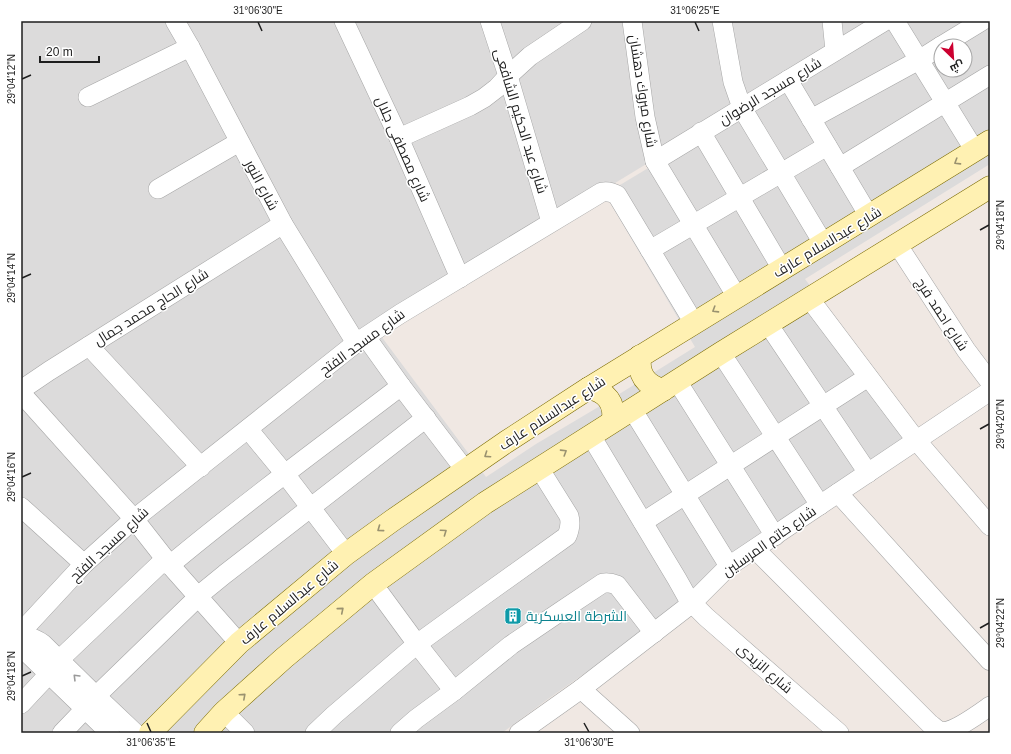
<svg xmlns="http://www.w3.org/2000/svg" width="1011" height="754" font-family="Arial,Cairo,sans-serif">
  <rect width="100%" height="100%" fill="#f0e8e3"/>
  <g fill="#dcdbdb" fill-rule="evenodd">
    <path d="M21,21h699l20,86 -189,115 -195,121 -215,170 -120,118z"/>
    <path d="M728,21h156l-142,85z"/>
    <path d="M893,21h97v143l-185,115 121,163 -302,204 -76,53 -46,34h-481v-95l67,-70 290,-236 108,145 50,-33 64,-38 95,-59 -90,-153zM941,46h24v24h-24z"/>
  </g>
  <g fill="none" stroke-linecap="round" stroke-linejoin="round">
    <defs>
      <g id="minor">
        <path d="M175,21l15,26 93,177 73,119"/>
        <path d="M344,21l55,117 61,140"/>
        <path d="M490,21l18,55 43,146"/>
        <path d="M632,21l13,96 10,44 82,136"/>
        <path d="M722,21l11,61 9,26 81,135"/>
        <path d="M832,21l3,30"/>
        <path d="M895,21l80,130"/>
        <path d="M941,46l41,-25"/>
        <path d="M788,80l81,136"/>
        <path d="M88,97l102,-50"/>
        <path d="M811,119l108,-59 22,-14"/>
        <path d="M701,132l81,137"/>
        <path d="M399,138l71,-32 14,-8 13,-10 11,-12 22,-20 52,-35"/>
        <path d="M655,161l230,-140"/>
        <path d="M840,167l150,-92"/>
        <path d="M158,189l81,-47"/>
        <path d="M897,244l69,106 24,32"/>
        <path d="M650,250l177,-104"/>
        <path d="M809,298l107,142 74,86"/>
        <path d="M768,324l100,149"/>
        <path d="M366,337l35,49 64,84"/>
        <path d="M89,346l112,121"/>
        <path d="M721,353l99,152"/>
        <path d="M677,381l98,155"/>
        <path d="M21,390l28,-19 234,-147"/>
        <path d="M21,393l113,126 36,46 69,78"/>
        <path d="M632,409l97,157"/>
        <path d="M248,429l37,45 61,80"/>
        <path d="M591,436l86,143 14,25 4,2 11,11 133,116"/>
        <path d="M838,493l152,168"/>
        <path d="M21,507l63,57"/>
        <path d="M643,522l225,-145"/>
        <path d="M755,549l175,175c3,2 7,6 10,7 12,3 40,-18 50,-25"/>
        <path d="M373,584l44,60 37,47"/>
        <path d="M21,632l63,-68 50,-45 222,-176 44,-29 202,-122c6,-1 10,0 15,3l77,128"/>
        <path d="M21,638c9,-2 15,1 22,6l53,52 39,37"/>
        <path d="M21,647l89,86"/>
        <path d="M581,689l49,44"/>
        <path d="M96,696l98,-95 4,-5 27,-22 201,-156"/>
        <path d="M21,704l28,-30 10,-14 102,-97 9,2c75,-63 154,-120 231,-179"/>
        <path d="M224,712l21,21"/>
        <path d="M62,733l23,-24"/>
        <path d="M315,733l19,-18 83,-71 62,-45 88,-63c3,-7 4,-13 2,-20l-30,-48"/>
        <path d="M400,733l16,-14 38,-28 57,-46 50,-34 42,-28c6,-1 9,0 14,2l37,48"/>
        <path d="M519,733l62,-44 110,-85 38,-38 261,-175"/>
      </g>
      <g id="secondary">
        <path d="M640,356c-2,18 5,29 23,34"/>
        <path d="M589,388c18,4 26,15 24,33"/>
        <path d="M150,733l89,-90 107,-89 47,-34 113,-78 83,-54 401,-247"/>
        <path d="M205,733l19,-21 60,-54 89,-74 112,-81 236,-150 269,-166"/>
      </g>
    </defs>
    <use href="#minor" stroke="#a5a5a5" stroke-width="20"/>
    <use href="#secondary" stroke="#7a6a00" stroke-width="23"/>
    <use href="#minor" stroke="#fff" stroke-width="19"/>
    <use href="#secondary" stroke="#fff1b2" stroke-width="22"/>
  </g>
  <defs><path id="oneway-chevron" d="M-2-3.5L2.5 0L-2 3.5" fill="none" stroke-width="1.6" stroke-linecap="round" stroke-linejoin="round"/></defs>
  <g stroke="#9a926f">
    <use href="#oneway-chevron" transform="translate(957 162) rotate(148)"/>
    <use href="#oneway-chevron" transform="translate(715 310) rotate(148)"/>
    <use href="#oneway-chevron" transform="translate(564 452) rotate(-32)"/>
    <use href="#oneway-chevron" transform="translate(487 455) rotate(146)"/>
    <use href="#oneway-chevron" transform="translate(380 529) rotate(144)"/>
    <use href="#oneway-chevron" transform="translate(444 532) rotate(-35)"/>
    <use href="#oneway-chevron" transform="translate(341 610) rotate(-40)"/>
    <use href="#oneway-chevron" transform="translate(243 696) rotate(-42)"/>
  </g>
  <use stroke="#9a9a9a" href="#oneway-chevron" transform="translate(76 677) rotate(-135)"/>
  <path fill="none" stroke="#1e1e1e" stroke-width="1.5" d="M258,22l4,9M695,22l4,9M22,79l9,-4M980,230l9,-5M22,278l9,-4M980,429l9,-5M22,477l9,-4M980,628l9,-5M22,676l9,-4M147,723l4,9M584,723l5,9"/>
  <defs>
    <symbol id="building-square" viewBox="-11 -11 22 22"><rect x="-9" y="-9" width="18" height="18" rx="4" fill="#0f9aa8" stroke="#fff"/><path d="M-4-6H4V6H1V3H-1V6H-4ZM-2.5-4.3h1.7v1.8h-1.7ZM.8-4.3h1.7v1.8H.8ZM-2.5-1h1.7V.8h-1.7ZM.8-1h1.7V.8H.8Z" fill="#fff"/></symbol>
  </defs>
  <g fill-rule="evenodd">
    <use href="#building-square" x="503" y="606" width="20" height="20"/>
  </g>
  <g text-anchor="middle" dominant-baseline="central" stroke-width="3" stroke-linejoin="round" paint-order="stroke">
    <g font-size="14" fill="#1e1e1e" stroke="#fff">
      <text transform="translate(643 91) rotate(81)">شارع مبروك دهشان</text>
      <text transform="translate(770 91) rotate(-31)">شارع مسجد الرضوان</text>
      <text transform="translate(521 121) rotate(73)">شارع عبد الحكيم الشافعى</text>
      <text transform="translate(403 149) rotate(66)">شارع مصطفى جلال</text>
      <text transform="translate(262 185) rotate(62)">شارع النور</text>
      <text transform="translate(827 242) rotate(-31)">شارع عبدالسلام عارف</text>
      <text transform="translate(151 307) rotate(-32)">شارع الحاج محمد جمال</text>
      <text transform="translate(942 314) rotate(57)">شارع احمد فرج</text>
      <text transform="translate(362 342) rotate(-36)">شارع مسجد الفتح</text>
      <text transform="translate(552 413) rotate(-33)">شارع عبدالسلام عارف</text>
      <text transform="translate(769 541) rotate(-35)">شارع خاتم المرسلين</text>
      <text transform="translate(109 544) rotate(-43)">شارع مسجد الفتح</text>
      <text transform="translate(289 602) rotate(-40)">شارع عبدالسلام عارف</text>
      <text transform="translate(765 668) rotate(41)">شارع الزيدى</text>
    </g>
    <g font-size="14" fill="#0d838f" stroke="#fff" text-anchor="start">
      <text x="526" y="616">الشرطة العسكرية</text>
    </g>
  </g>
  <rect width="1011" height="754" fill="none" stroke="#ffffff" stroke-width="44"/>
  <g transform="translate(953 58) rotate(155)"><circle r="19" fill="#ffffff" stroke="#a5a5a5"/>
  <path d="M0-3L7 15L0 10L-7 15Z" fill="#cc0030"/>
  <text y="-6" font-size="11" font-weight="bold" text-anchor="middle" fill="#1e1e1e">ش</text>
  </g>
  <path d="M40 56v6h59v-6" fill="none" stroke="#1e1e1e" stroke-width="2"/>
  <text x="46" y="56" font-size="12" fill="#1e1e1e" stroke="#ffffff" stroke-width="3" paint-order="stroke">20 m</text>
  <rect x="22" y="22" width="967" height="710" fill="none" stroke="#1e1e1e" stroke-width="1.5"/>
  <g font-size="10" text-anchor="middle" fill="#1e1e1e">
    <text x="258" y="14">31°06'30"E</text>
    <text x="695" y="14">31°06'25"E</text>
    <text transform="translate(11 79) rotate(-90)" y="4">29°04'12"N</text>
    <text transform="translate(1000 225) rotate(-90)" y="4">29°04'18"N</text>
    <text transform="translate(11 278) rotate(-90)" y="4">29°04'14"N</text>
    <text transform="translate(1000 424) rotate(-90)" y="4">29°04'20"N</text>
    <text transform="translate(11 477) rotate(-90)" y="4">29°04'16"N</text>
    <text transform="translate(1000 623) rotate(-90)" y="4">29°04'22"N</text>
    <text transform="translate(11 676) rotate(-90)" y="4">29°04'18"N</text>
    <text x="151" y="746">31°06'35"E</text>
    <text x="589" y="746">31°06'30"E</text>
  </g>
</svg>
